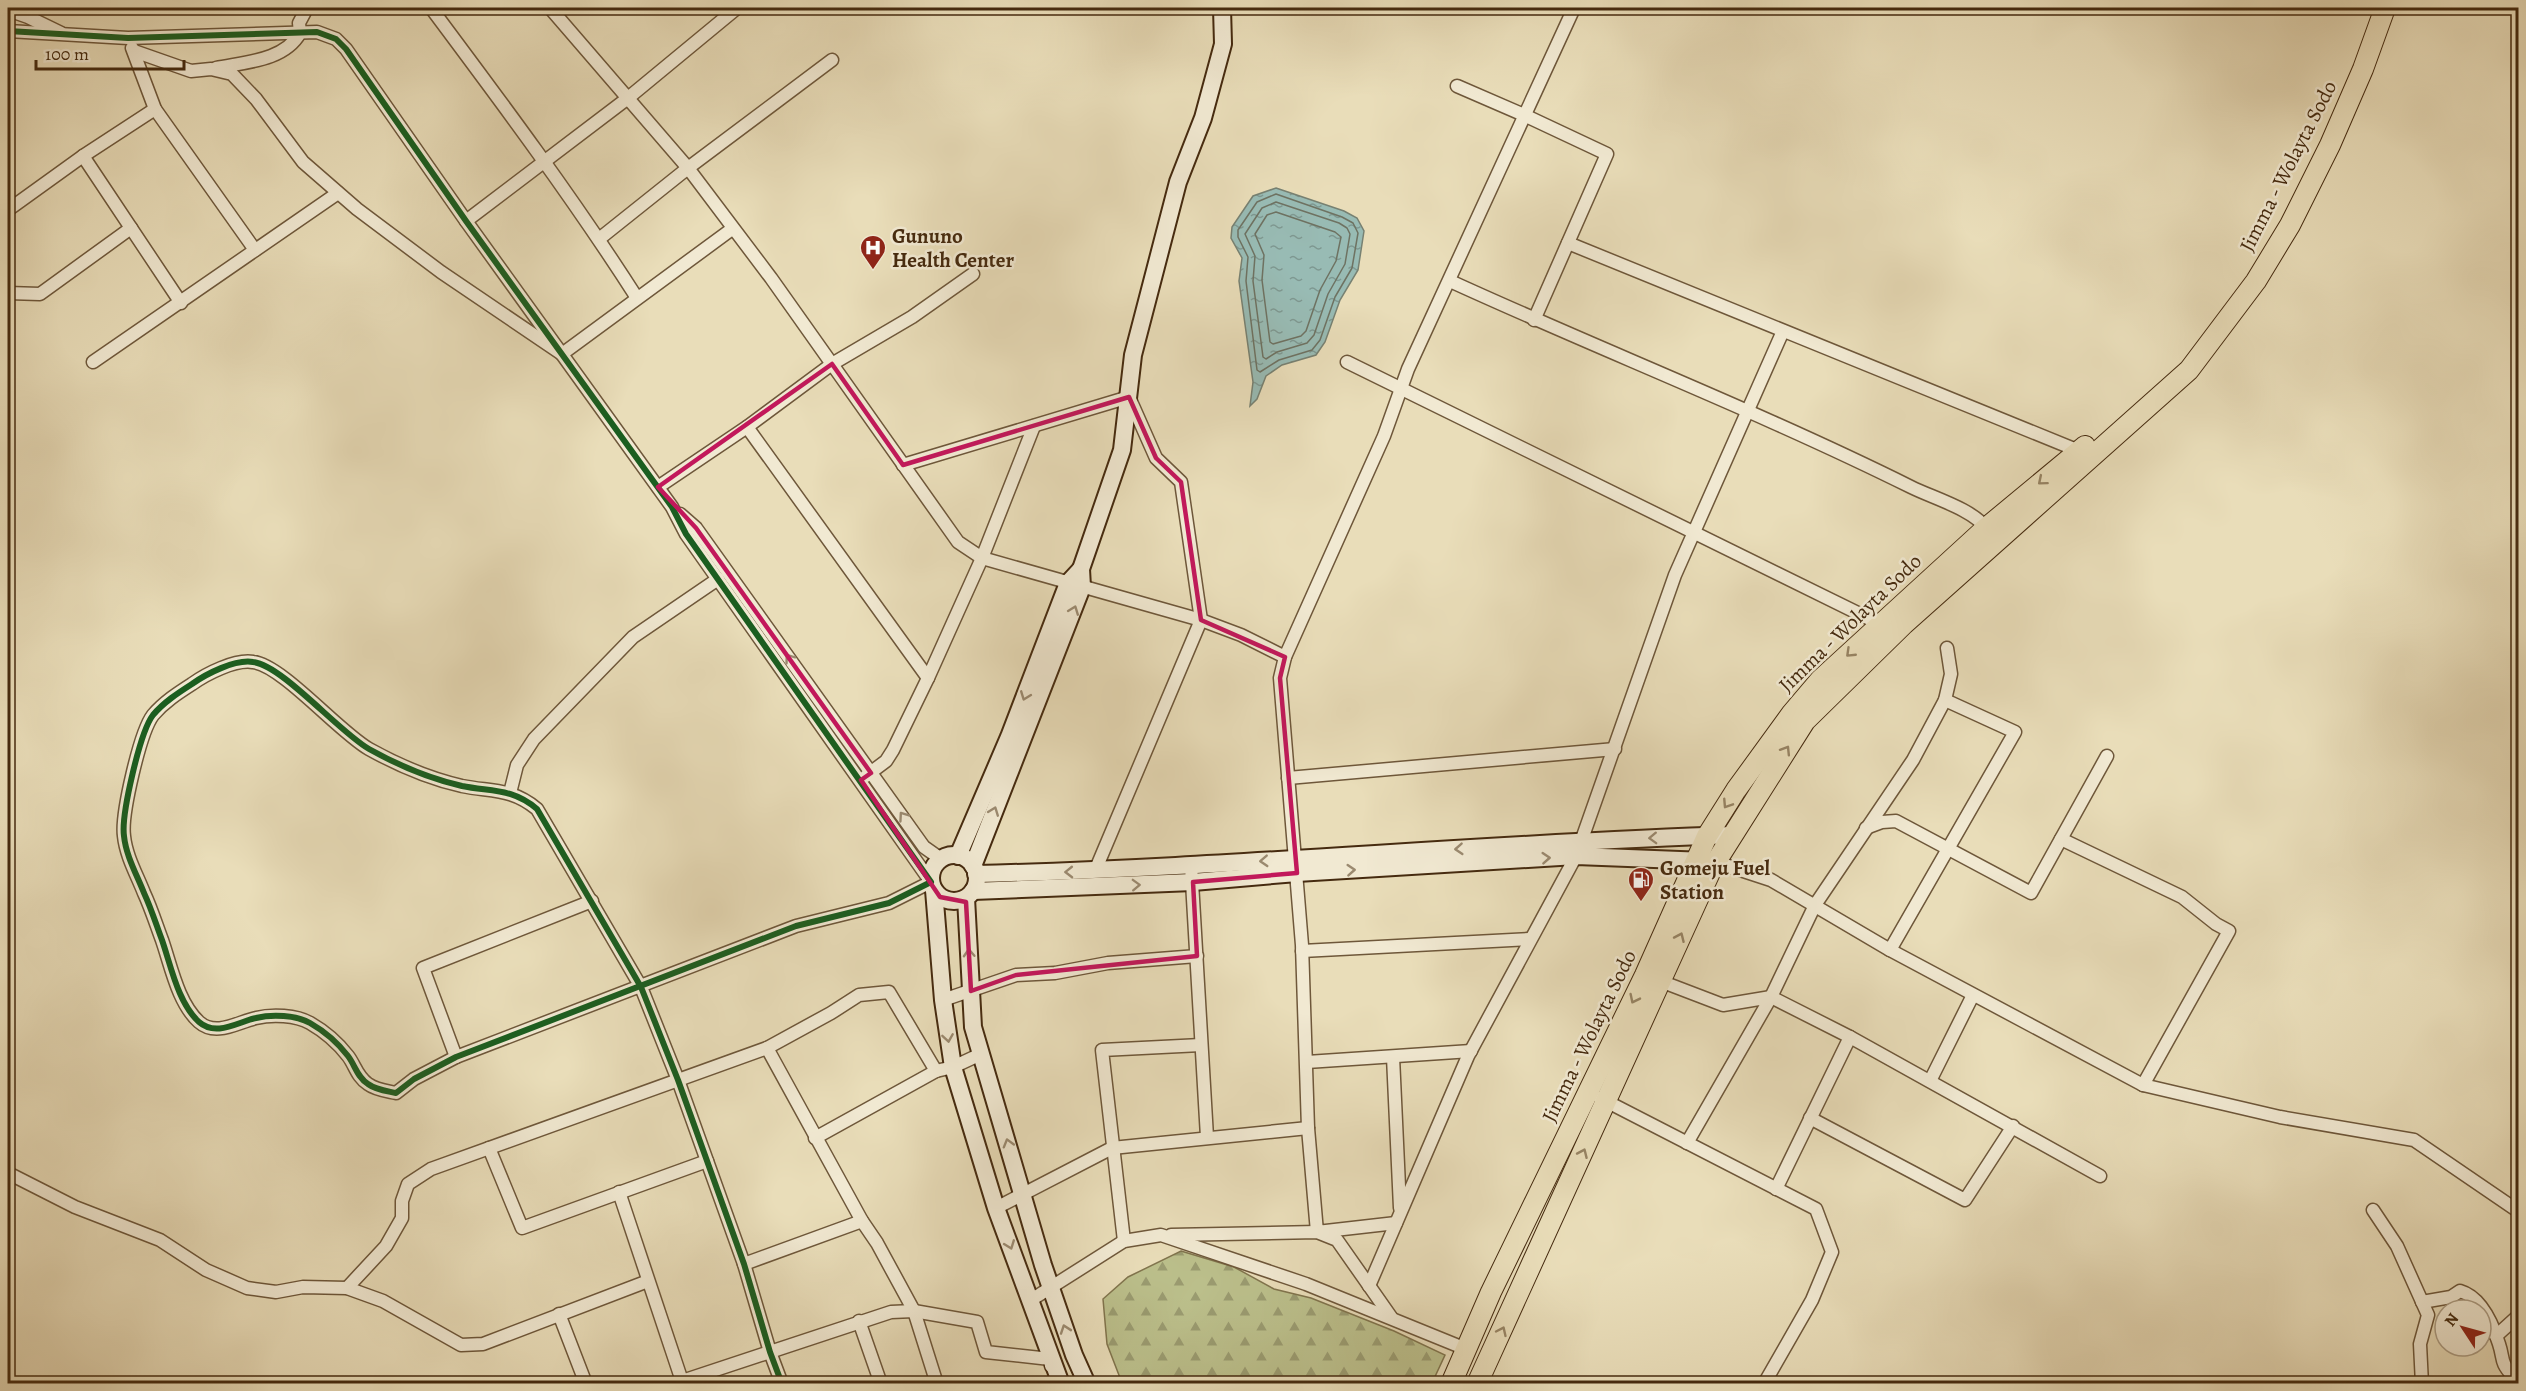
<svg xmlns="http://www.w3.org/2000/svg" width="2526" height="1391" font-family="Alegreya,serif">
  <defs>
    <pattern id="forest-firs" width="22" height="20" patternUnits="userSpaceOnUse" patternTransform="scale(1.5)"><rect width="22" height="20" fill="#bbbf8b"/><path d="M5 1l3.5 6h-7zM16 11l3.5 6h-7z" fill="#9a9b70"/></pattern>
    <pattern id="water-ripples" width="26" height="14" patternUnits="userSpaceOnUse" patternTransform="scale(1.5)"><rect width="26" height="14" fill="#98bbb4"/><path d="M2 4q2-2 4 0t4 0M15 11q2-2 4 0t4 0" fill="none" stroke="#7e9891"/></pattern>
  </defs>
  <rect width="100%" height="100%" fill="#e9ddb9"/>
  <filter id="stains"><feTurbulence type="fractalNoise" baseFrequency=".00333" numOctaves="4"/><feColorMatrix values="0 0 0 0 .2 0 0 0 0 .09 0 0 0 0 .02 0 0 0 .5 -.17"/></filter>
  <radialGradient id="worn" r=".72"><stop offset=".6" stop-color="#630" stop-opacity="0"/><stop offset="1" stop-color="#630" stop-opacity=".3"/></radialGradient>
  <path fill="url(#forest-firs)" stroke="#80744d" stroke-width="1.5" d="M1181,1251l53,16 40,22 37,9 83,33 51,24 -13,28h-310l-15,-39 -4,-45 25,-22z"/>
  <path fill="url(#water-ripples)" stroke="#778172" stroke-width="1.5" d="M1276,188l68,23 13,7 7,13 -6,39 -18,30 -15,42 -9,13 -34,10 -16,11 -9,23 -7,7 3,-24 -14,-101 3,-23 -11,-20 1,-11 21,-31z"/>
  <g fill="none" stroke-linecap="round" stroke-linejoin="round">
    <g stroke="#6e7262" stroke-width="1.5">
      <path d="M1276,194l66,23 11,6 5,10 -6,35 -17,29 -15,43 -8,10 -33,10 -19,12 -3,-2 -11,-89 2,-24 -10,-20v-7l19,-28z"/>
      <path d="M1276,202l63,21 8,5 3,6 -5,30 -17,30 -14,41 -7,8 -30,9 -11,7 -3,-2 -10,-76 2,-25 -10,-22 17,-26z"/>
      <path d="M1276,212l59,20 6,5 -5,24 -16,29 -14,41 -5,5 -28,8 -3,-2 -8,-62 2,-25 -9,-21 12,-19z"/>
    </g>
    <defs>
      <g id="minor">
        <path d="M431,8c71,95 142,190 206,290"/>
        <path d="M550,8l138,160 83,110 187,264 24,16 219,62 40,15 44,22"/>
        <path d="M8,10l20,7 33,16"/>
        <path d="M8,31l120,7 189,-6 19,7 10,10 120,172 206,286 14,27 245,348 -42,21 -93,23 -340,131 -42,22 -18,14c-9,-2 -20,-3 -28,-9 -11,-7 -13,-19 -20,-28 -10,-13 -24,-25 -38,-33 -14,-8 -38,-9 -54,-5 -18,4 -40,19 -57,4 -21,-19 -28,-56 -37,-82 -6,-16 -11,-32 -18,-47 -7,-18 -18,-37 -20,-57 -3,-21 16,-104 29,-121 11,-13 25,-22 39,-31 14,-10 43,-25 61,-22 29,3 86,70 116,87 27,15 62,30 93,37 30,6 50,2 75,23l104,178 37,93 66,184 26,88 12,32"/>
        <path d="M132,48l23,61 100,141"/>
        <path d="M134,51l57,20 20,-2 21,5 24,25 47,63 54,47 84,63 121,82 170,-125"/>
        <path d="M216,68c29,-6 68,-7 84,-35l-1,-10 8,-15"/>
        <path d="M1457,86l67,29 83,39 -73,166"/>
        <path d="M83,156l98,147"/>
        <path d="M8,210l75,-54 72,-47"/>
        <path d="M466,221l162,-123 109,-90"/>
        <path d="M599,239l89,-71 144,-108"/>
        <path d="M1568,243l516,210"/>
        <path d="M1450,281c153,70 310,131 461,206 22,11 61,22 75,41"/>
        <path d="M8,293l32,1 91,-66"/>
        <path d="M93,362l245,-169"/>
        <path d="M1347,362l533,262"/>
        <path d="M747,427l181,251"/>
        <path d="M903,465l226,-68 27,61 25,24 20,138 -106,251"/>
        <path d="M658,487l89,-60 85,-63 80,-47 61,-43"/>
        <path d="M680,514l16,14 228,319 17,12"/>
        <path d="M866,776l20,-15 7,-11 35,-72 54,-120 52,-132"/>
        <path d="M1288,778l327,-29"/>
        <path d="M510,793l7,-28 17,-26 99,-102 85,-58"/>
        <path d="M1866,828l16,-6 14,-1 135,72 76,-137"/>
        <path d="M2061,839l121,58 34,27 13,7 -86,154"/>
        <path d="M1716,862l55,18 119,70 253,135 137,32 134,23 104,71"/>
        <path d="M1191,865l16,272"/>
        <path d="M1890,950l125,-218 -70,-32"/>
        <path d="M1302,951l228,-12"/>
        <path d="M1655,979l68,26 48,-8 79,40 250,139"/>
        <path d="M943,1000l73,-25 39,-2 53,-10 89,-7"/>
        <path d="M767,1048l95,173 15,22 37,68 23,73"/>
        <path d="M456,1057l-33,-89 169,-67"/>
        <path d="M1393,1057l7,151"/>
        <path d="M1307,1062l164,-11"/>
        <path d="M1930,1081l43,-86"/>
        <path d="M1600,1098l216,111 16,43 -20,48 -48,84"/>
        <path d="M1810,1118l155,82 48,-74"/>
        <path d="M815,1138l121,-67 17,-4 28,-13"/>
        <path d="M1687,1143l84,-146 44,-92 98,-145 32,-60 6,-26 -4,-26"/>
        <path d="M489,1148l33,80 185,-67"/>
        <path d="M8,1173l67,34 85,33 46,30 41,18 29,4 27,-5 44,1 36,13 78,44 22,-1 165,-63"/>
        <path d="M1776,1189l74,-152"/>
        <path d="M619,1192l64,192"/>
        <path d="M996,1208l116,-60 196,-20"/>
        <path d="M2373,1210l24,36 31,69 -8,29 2,40"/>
        <path d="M1396,1223l-79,9 -9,-104 -6,-183 -22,-267 5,-21 99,-221 24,-67 166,-361"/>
        <path d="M1171,1235l146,-3 20,8 54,77"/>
        <path d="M1124,1241l-22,-191 99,-5"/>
        <path d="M744,1264l118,-43"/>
        <path d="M1369,1286l99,-230 108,-200 99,-281 108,-244"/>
        <path d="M347,1288l39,-42 16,-28v-17l6,-17 23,-15 336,-121 64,-35 28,-18 30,-3 47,79"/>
        <path d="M1031,1300l93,-59 37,-6 145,49 160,65"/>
        <path d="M2422,1302l29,-5 9,-6c21,6 33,34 39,53 5,15 1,18 13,31h6"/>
        <path d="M559,1314l27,70"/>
        <path d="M859,1321l22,63"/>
        <path d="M2496,1336l22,-20"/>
        <path d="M682,1381l209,-69 23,-1 63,11 9,30 64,7 1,7"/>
      </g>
      <g id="secondary">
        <circle cx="954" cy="878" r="23"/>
        <path d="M958,856l51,-119 59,-154 13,-14"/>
        <path d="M973,866l109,-279 -1,-18 41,-119 11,-95 45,-173 25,-64 20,-74 -1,-36"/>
        <path d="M976,874c253,-6 504,-31 757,-39"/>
        <path d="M934,890l9,110 10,67 43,141 65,176"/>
        <path d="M973,891l220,-9 104,-9 279,-17 130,5"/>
        <path d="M966,898l7,129 70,238 31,90 13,29"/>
      </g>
      <g id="trunk">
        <path d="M1451,1384l40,-92 154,-317 62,-139 29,-46 56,-77 28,-33 166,-152 99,-82"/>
        <path d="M1477,1384l235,-516 93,-147 99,-97 285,-254 67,-89 34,-56 40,-80 33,-76 22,-61"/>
      </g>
    </defs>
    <use href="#minor" stroke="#6e573a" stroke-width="15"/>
    <use href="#secondary" stroke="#452a0f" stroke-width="20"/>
    <use href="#trunk" stroke="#452a0f" stroke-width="22"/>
    <use href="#minor" stroke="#f1e9d2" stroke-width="12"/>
    <use href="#secondary" stroke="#f1e9d2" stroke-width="16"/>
    <use href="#trunk" stroke="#e9ddb9" stroke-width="20"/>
    <defs>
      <path id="cycleway" d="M8,31l120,7 189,-6 19,7 10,10 120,172 206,286 14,27 245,348 -42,21 -93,23 -340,131 -42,22 -18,14c-9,-2 -20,-3 -28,-9 -11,-7 -13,-19 -20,-28 -10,-13 -24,-25 -38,-33 -14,-8 -38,-9 -54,-5 -18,4 -40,19 -57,4 -21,-19 -28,-56 -37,-82 -6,-16 -11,-32 -18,-47 -7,-18 -18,-37 -20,-57 -3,-21 16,-104 29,-121 11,-13 25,-22 39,-31 14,-10 43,-25 61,-22 29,3 86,70 116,87 27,15 62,30 93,37 30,6 50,2 75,23l104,178 37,93 66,184 26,88 12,32"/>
    </defs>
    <use href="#cycleway" stroke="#f1e9d2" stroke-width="10"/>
    <use href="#cycleway" stroke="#1b5e20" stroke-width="6"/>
  </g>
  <defs><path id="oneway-chevron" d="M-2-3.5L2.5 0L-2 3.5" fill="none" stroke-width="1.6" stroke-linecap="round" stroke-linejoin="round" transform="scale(1.5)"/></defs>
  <g stroke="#978464">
    <use href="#oneway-chevron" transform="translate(2042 481) rotate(140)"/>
    <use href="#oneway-chevron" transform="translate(1850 653) rotate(136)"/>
    <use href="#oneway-chevron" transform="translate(1786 750) rotate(-58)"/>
    <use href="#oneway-chevron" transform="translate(1727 804) rotate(123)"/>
    <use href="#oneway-chevron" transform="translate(1680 937) rotate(-66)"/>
    <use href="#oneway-chevron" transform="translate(1634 999) rotate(116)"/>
    <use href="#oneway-chevron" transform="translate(1583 1153) rotate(-66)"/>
    <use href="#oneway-chevron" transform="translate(1502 1331) rotate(-65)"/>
  </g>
  <g stroke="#9b8a70">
    <use href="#oneway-chevron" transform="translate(1074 610) rotate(-69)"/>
    <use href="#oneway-chevron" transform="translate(789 658) rotate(-126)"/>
    <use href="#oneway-chevron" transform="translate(1025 696) rotate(111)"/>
    <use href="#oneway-chevron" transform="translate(994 811) rotate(-69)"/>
    <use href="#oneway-chevron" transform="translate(903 816) rotate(-125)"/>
    <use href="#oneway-chevron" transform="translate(1653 838) rotate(178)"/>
    <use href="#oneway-chevron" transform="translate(1459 849) rotate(176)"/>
    <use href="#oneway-chevron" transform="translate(1546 858) rotate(-4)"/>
    <use href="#oneway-chevron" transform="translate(1264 861) rotate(177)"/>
    <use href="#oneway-chevron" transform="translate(1351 870) rotate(-4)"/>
    <use href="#oneway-chevron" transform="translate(1069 872) rotate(179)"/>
    <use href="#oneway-chevron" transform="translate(1136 885) rotate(-2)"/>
    <use href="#oneway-chevron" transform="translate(969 953) rotate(-93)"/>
    <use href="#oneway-chevron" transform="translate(948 1038) rotate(81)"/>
    <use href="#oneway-chevron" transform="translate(1008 1143) rotate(-106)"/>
    <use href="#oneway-chevron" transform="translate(1010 1245) rotate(69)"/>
    <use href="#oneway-chevron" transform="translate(1065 1329) rotate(-109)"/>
  </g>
  <path fill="none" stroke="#c2185b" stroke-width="4.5" stroke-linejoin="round" d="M832,364l71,101 226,-68 27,61 25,24 20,138 84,37 -5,21 17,195 -104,9 4,74 -181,19 -45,16 -5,-89 -26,-5 -79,-117 10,-7 -175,-245 -38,-41z"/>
  <defs>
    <symbol id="hospital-pin" viewBox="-11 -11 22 30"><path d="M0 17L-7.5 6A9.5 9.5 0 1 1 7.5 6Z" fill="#8f2418" stroke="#f1e9d2"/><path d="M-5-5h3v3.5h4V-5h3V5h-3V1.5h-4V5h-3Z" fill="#fff"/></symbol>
    <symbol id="fuel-pin" viewBox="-11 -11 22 30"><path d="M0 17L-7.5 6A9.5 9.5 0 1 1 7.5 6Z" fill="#8f2418" stroke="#f1e9d2"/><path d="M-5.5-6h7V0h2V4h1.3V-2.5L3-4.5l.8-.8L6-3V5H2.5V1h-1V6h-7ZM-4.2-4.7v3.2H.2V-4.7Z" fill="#fff"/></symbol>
  </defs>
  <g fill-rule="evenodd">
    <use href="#hospital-pin" x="858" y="233" width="30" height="40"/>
    <use href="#fuel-pin" x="1626" y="865" width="30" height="40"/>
  </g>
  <g text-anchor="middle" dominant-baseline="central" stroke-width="5" stroke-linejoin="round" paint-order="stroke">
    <g font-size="21" fill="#452a0f" stroke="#f1e9d2">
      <text transform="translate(2288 166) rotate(-63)">Jimma - Wolayta Sodo</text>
      <text transform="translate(1850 623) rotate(-44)">Jimma - Wolayta Sodo</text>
      <text transform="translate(1589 1036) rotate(-64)">Jimma - Wolayta Sodo</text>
    </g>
    <g font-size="21" font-weight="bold" fill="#452a0f" stroke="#f1e9d2" text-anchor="start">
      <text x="892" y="236">Gununo<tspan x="892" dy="24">Health Center</tspan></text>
      <text x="1660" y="868">Gomeju Fuel<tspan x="1660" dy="24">Station</tspan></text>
    </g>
  </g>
  <rect width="2526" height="1391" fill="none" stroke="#e9ddb9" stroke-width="30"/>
  <rect x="9" y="9" width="2508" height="1373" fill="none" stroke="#452a0f" stroke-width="3"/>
  <rect x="15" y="15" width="2496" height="1361" fill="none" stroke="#452a0f" stroke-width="1.5"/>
  <g transform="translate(2463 1328) rotate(306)"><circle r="28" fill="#f1e9d2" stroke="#ac9d84" stroke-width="1.5"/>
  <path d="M0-4.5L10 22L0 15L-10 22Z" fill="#8f2418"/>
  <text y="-9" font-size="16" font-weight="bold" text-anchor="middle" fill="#452a0f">N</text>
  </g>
  <path d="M36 60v9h148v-9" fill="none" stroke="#452a0f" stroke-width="3"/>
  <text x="45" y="60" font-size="18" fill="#452a0f" stroke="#f1e9d2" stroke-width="4.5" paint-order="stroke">100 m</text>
  <rect width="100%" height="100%" filter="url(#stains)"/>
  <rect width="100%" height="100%" fill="url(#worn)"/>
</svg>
